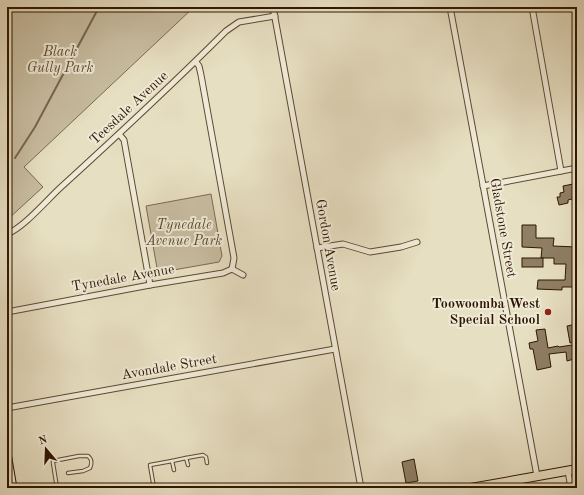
<svg xmlns="http://www.w3.org/2000/svg" width="584" height="495" font-family="'Old Standard TT',serif">
  <rect width="100%" height="100%" fill="#e7dfc2"/>
  <filter id="stains"><feTurbulence type="fractalNoise" baseFrequency=".005" numOctaves="4"/><feColorMatrix values="0 0 0 0 .2 0 0 0 0 .09 0 0 0 0 .02 0 0 0 .5 -.17"/></filter>
  <radialGradient id="worn" r=".72"><stop offset=".6" stop-color="#630" stop-opacity="0"/><stop offset="1" stop-color="#630" stop-opacity=".3"/></radialGradient>
  <g fill="#c8bda1" stroke="#7c6a50">
    <path d="M7,7h187l-170,160 19,20 -36,33z"/>
    <path d="M211,194l11,62 -3,6 -57,10 -5,-4 -11,-62z"/>
  </g>
  <g fill="none" stroke-linecap="round" stroke-linejoin="round">
    <path stroke="#78664d" stroke-width="2" d="M15,158l20,-31 64,-120"/>
  </g>
  <g fill="#8f7f65" stroke="#2f1700">
    <path d="M573,184l3,14 -8,2v3l-9,2 -2,-8h3v-4l4,-1 -1,-6z"/>
    <path d="M522,225h14v13h18l-1,8 24,1 -1,35h-2v5h-12v3l-25,-1 1,-9h27l1,-16h-12v-6h-13l1,-10 -20,-1z"/>
    <rect x="522" y="258" width="21" height="9"/>
    <path d="M577,324v18l-7,1 -3,-17z"/>
    <path d="M545,329l3,19 10,-2 1,1 13,-2 2,14 -7,2 -1,-9 -17,2 2,13 -14,3 -4,-21h-3l-1,-6 9,-2 -2,-11z"/>
    <path d="M414,459l4,22 -12,2 -4,-21z"/>
  </g>
  <g fill="none" stroke-linecap="round" stroke-linejoin="round">
    <defs>
      <g id="lane">
        <path d="M186,458l17,-3 3,2 1,6"/>
        <path d="M172,461l14,-3 2,7"/>
        <path d="M57,488l-4,-25v-2l26,-5h9c4,3 4,8 2,12l-7,3 -15,2"/>
        <path d="M154,488l-4,-23 22,-4 2,9"/>
      </g>
      <g id="street">
        <path d="M273,7l88,481"/>
        <path d="M450,7l87,469"/>
        <path d="M532,7l29,164"/>
        <path d="M196,62l3,4 2,9 33,183 -2,11"/>
        <path d="M119,134l5,6 26,145"/>
        <path d="M483,186l94,-18"/>
        <path d="M7,234c17,-7 38,-32 53,-46 56,-51 112,-103 166,-157l13,-9 36,-6"/>
        <path d="M317,248l26,-4 27,8 31,-5 16,-5"/>
        <path d="M7,312l143,-27 73,-12 9,-4 11,6"/>
        <path d="M7,408l328,-59"/>
        <path d="M568,471l3,17"/>
      </g>
      <path id="secondary" d="M7,453l6,35"/>
      <path id="primary" d="M471,488l106,-19"/>
    </defs>
    <use href="#lane" stroke="#5d4930" stroke-width="4.5"/>
    <use href="#street" stroke="#5d4930" stroke-width="7"/>
    <use href="#secondary" stroke="#2f1700" stroke-width="9"/>
    <use href="#primary" stroke="#2f1700" stroke-width="10"/>
    <use href="#lane" stroke="#efead7" stroke-width="2.5"/>
    <use href="#street" stroke="#efead7" stroke-width="5"/>
    <use href="#secondary" stroke="#efead7" stroke-width="7"/>
    <use href="#primary" stroke="#e7dfc2" stroke-width="8"/>
  </g>
  <circle fill="#8f2418" stroke="#efead7" stroke-width="1.5" cx="548" cy="312" r="4"/>
  <g text-anchor="middle" dominant-baseline="central" stroke-width="4" stroke-linejoin="round" paint-order="stroke">
    <g font-size="14" font-style="italic" fill="#5d4930" stroke="#efead7">
      <text x="60" y="52">Black<tspan x="60" dy="16">Gully Park</tspan></text>
      <text x="184" y="225">Tynedale<tspan x="184" dy="16">Avenue Park</tspan></text>
    </g>
    <g font-size="14" fill="#2f1700" stroke="#efead7">
      <text transform="translate(129 108) rotate(-43)">Teesdale Avenue</text>
      <text transform="translate(503 228) rotate(80)">Gladstone Street</text>
      <text transform="translate(328 245) rotate(80)">Gordon Avenue</text>
      <text transform="translate(123 278) rotate(-10)">Tynedale Avenue</text>
      <text transform="translate(169 367) rotate(-10)">Avondale Street</text>
    </g>
    <g font-size="14" font-weight="bold" fill="#2f1700" stroke="#efead7" text-anchor="end">
      <text x="540" y="304">Toowoomba West<tspan x="540" dy="16">Special School</tspan></text>
    </g>
  </g>
  <rect width="584" height="495" fill="none" stroke="#e7dfc2" stroke-width="24"/>
  <rect x="8" y="8" width="568" height="479" fill="none" stroke="#2f1700" stroke-width="2"/>
  <rect x="12" y="12" width="560" height="471" fill="none" stroke="#2f1700"/>
  <g transform="translate(46 449) rotate(341)" stroke="#efead7" stroke-width="3" paint-order="stroke">
  <path d="M0-3L7 15L0 10L-7 15Z" fill="#2f1700"/>
  <text y="-6" font-size="11" font-weight="bold" text-anchor="middle" fill="#2f1700">N</text>
  </g>
  <rect width="100%" height="100%" filter="url(#stains)"/>
  <rect width="100%" height="100%" fill="url(#worn)"/>
</svg>
